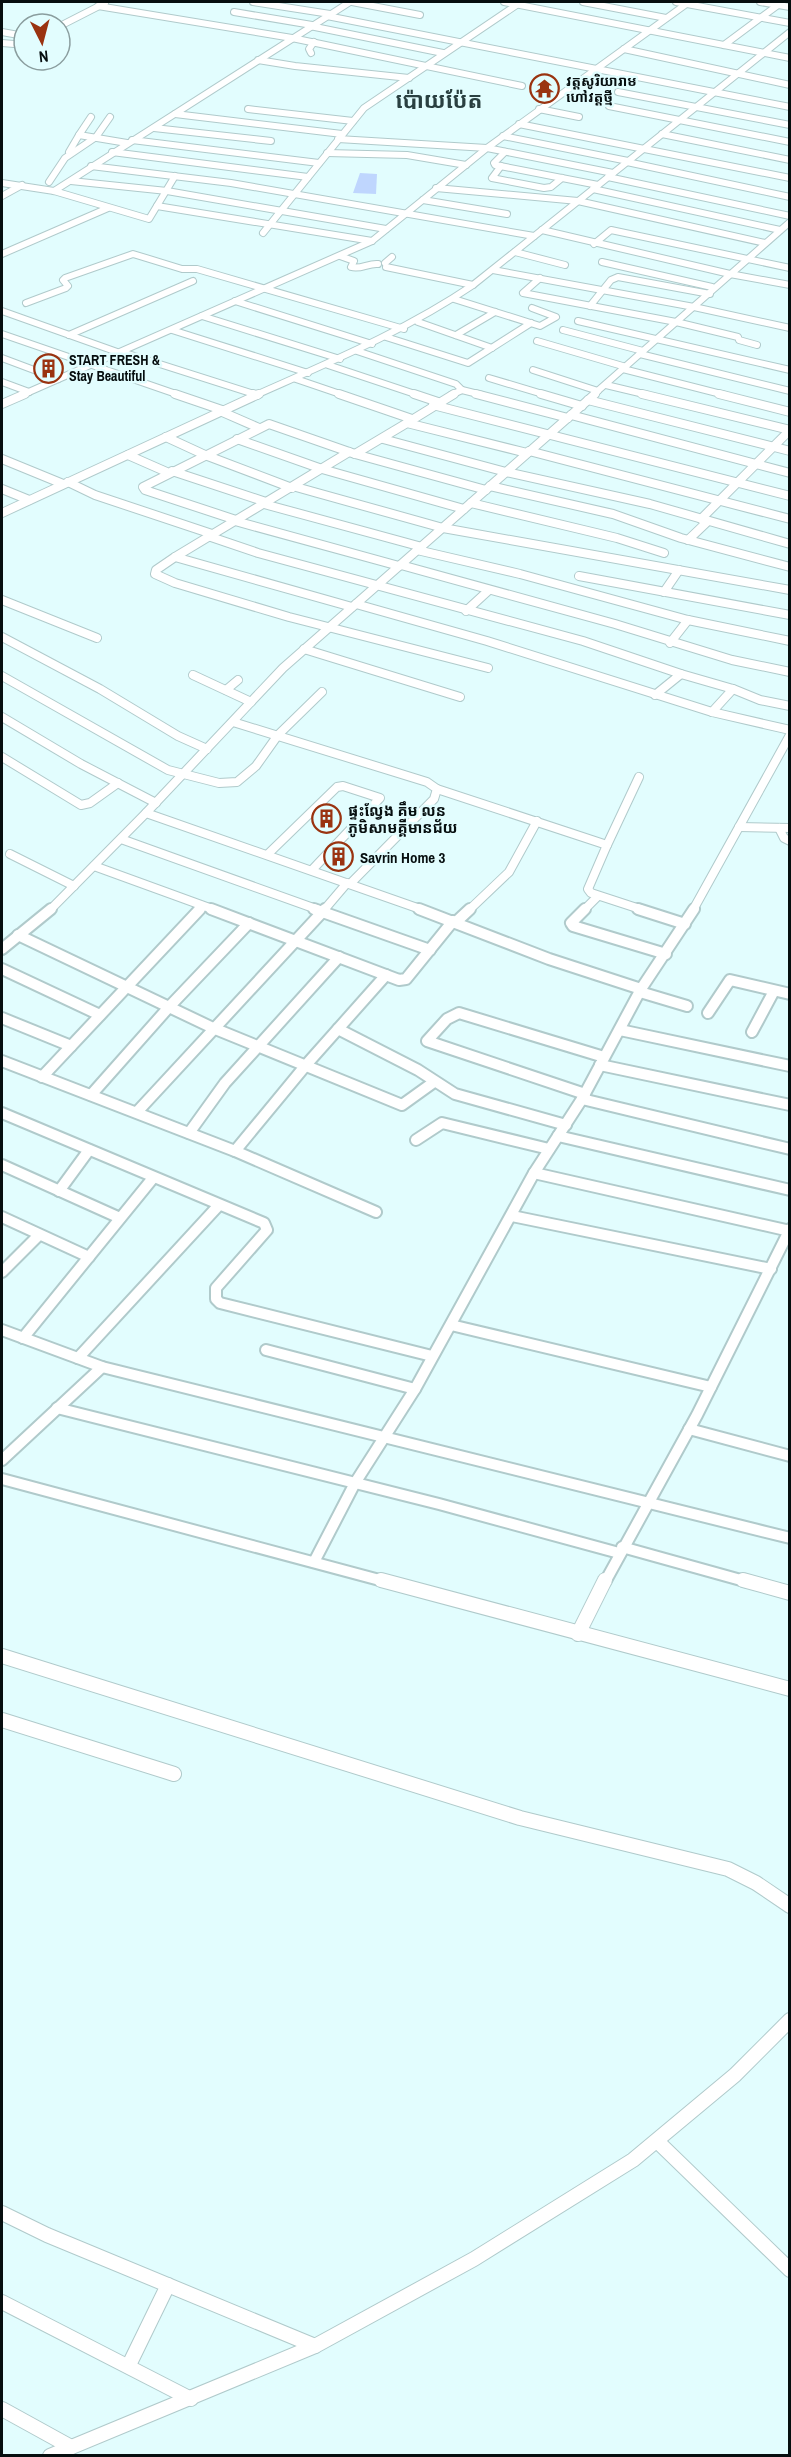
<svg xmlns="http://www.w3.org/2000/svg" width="791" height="2457" font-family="'Archivo Narrow','Noto Sans Khmer',sans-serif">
  <rect width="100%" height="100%" fill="#e2fdfe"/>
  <path fill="#bfd6fe" d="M360,173l17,1 -1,20 -23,-1z"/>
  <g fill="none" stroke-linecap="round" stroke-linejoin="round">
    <defs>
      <g id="minor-far3">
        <path d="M253,2l77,12"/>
        <path d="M352,2l68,13"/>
        <path d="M504,2l286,56"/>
        <path d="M583,2l83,16"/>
        <path d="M676,2l114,21"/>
        <path d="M760,2l30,5"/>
        <path d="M98,6l194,32 230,48"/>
        <path d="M234,12l78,13"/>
        <path d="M327,16l463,91"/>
        <path d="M60,26l45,-23"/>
        <path d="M310,26l133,27"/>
        <path d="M2,32l22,4"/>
        <path d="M2,43l12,1"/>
        <path d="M724,45l58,-43"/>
        <path d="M624,49l166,36"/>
        <path d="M311,53l-2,-4 5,-7"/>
        <path d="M258,60l37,6 114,12"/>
        <path d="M618,92l172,33"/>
        <path d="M609,106l181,36"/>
        <path d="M248,109l105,12"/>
        <path d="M539,109l40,8"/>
        <path d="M175,114l167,20"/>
        <path d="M519,124l271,54"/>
        <path d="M154,128l117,13"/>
        <path d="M662,134l128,26"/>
        <path d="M79,135l12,-18"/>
        <path d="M503,136l125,25"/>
        <path d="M338,139l149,9 126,25"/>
        <path d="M132,140l187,23"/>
        <path d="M69,152l10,-17 48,8"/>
        <path d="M112,152l196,25"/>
        <path d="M505,152l-11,11 1,2 103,20"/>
        <path d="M327,153l80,2 59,10"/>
        <path d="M627,162l163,35"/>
        <path d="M91,166l140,17 303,53"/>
        <path d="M501,166l-9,12 52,10 7,-1 11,-9"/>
        <path d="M608,177l182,39"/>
        <path d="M71,181l96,10 219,38"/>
        <path d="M49,182l16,-24 31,-21 14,-20"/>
        <path d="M2,183l52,8 95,28 26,-43"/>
        <path d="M436,188l142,13 187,42"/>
        <path d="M593,189l187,41"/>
        <path d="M54,191l296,-189"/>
        <path d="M2,196l20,-11"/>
        <path d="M423,200l84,14"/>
        <path d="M157,206l215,35"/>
        <path d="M542,230l188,44 60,11"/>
        <path d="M263,233l101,-125 157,-106"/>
        <path d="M594,244l17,-14 179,38"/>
        <path d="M515,252l50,13"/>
        <path d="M2,254l106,-46"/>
        <path d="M340,256l14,5 -3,6c10,3 17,-4 27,-3"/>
        <path d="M602,262l110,25"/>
        <path d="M385,263l7,-6"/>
        <path d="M386,267l87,18"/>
        <path d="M493,270l201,37 96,21"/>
        <path d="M540,278l-17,15 153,29 62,15 1,3 18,5"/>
        <path d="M454,299l86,27 16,-9 -24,-9"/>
        <path d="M235,301l137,43"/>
        <path d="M26,303l40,-15 2,-2 -5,-6 2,-2 68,-24 49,15h15l207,60"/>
        <path d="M590,306l21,-26 7,-3 92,17"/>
        <path d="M2,311l118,42"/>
        <path d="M202,316l138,43"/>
        <path d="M578,321l212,49"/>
        <path d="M418,322l74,26"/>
        <path d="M172,330l136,43"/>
        <path d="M563,330l80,21"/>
        <path d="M2,334l177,61"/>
        <path d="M69,335l124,-54"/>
        <path d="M456,335l39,-23"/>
        <path d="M386,337l82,26 63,-40"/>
        <path d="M537,341l89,26"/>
        <path d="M357,351l99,33 6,6"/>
        <path d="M122,352l135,43"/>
        <path d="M640,354l150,37"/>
        <path d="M2,358l56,21"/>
        <path d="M328,365l90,30"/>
        <path d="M623,369l102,26"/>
        <path d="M533,370l65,21"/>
        <path d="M489,378l57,17"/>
        <path d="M296,379l47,16"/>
        <path d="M2,382l27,10"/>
        <path d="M606,385l42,10"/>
        <path d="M22,395l350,-154 115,-93 202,-146"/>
        <path d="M256,395c74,-33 149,-64 217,-110l317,-253"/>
        <path d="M451,395l11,-5 20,5"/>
        <path d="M593,395l197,-173"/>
      </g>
      <g id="minor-far2">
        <path d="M175,394l47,16"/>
        <path d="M253,394l4,1"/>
        <path d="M339,394l73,25"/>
        <path d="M414,394l24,8"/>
        <path d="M476,394l92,24"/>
        <path d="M541,394l41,12"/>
        <path d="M642,394l148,36"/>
        <path d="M719,394l71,18"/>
        <path d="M588,400l202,51"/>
        <path d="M2,404l23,-10"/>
        <path d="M433,405l357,91"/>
        <path d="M220,411l39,17"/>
        <path d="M571,415l219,58"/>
        <path d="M407,423l47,-29"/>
        <path d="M166,437l39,18 87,33"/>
        <path d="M237,439l85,30 142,40"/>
        <path d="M383,439l123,33 144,32 140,40"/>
        <path d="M529,451l261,68"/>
        <path d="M349,452l-174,105 -19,13 -1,4 20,9 114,34 199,51"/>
        <path d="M355,454l52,-31 120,30"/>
        <path d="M128,455l41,18"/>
        <path d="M2,459l61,25"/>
        <path d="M172,471l94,31"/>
        <path d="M68,482l27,13 117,39"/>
        <path d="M490,486l123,28 68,24 109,29"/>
        <path d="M296,487l147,41 347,62"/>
        <path d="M2,489l27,11"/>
        <path d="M471,503l146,35 47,15"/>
        <path d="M264,504l158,43"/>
        <path d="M2,513l257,-119"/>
        <path d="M701,519l89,-89"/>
        <path d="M236,520l-91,-30 -2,-3 126,-63 86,30 131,36"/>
        <path d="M235,521l164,45"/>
        <path d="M208,536l50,17 325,88 98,33 -26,21"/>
        <path d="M688,540l20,-19"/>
        <path d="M417,550l103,24 168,46 102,21"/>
        <path d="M175,557l177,50"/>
        <path d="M401,565l214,59 117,36 58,12"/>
        <path d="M579,576l211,39"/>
        <path d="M664,592l15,-22"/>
        <path d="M2,600l95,38"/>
        <path d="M356,604l131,37 225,71 78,18"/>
        <path d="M466,611l23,-21"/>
        <path d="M2,637l98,52 78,47 29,13"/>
        <path d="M670,643l18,-23"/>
        <path d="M304,649l156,48"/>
        <path d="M681,674l52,15 -21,23"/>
        <path d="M193,675l58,27"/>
        <path d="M2,676l166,94 51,13 18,-1 19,-16 22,-31 44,-43"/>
        <path d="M733,689l27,11 30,6"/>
        <path d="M226,690l12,-10"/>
        <path d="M2,717l79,47 75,39"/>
        <path d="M233,722l194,60 10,7 -3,10 -84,85"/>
        <path d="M2,757l79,48 9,-2 28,-20"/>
        <path d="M437,789l170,56 -19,44 3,4 52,17"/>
        <path d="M146,813l277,97"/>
        <path d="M739,827l51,1"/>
        <path d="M779,828l5,10 6,3"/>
        <path d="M121,839l198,71"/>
        <path d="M607,845l32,-68"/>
        <path d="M10,854l64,32"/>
        <path d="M268,854l69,-67 6,-1 37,12 -68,72"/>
        <path d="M94,866l121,44"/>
        <path d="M50,910l96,-97 137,-145 312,-274"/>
        <path d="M198,910l4,-4"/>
        <path d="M324,910l23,-27"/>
        <path d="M469,910l40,-38 28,-51"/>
        <path d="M584,910l13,-13"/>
        <path d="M693,910l97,-175"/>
      </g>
      <g id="minor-far1">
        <path d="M211,909l188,71 7,-1 47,-58"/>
        <path d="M314,909l116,41"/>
        <path d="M419,909l130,50 92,30"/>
        <path d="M585,909l-14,14 2,3 93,28"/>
        <path d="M638,909l47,15"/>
        <path d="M456,922l14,-13"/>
        <path d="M18,935l195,93 189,77 32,-23"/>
        <path d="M2,949l49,-40"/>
        <path d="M2,969l98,46"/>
        <path d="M640,992l47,14"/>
        <path d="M708,1013l22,-33 60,14"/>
        <path d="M2,1018l69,28"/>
        <path d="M338,1029l80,41 37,24 111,31"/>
        <path d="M620,1030l170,36"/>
        <path d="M752,1032l22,-41"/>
        <path d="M2,1061l233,90 141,61"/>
        <path d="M600,1065l190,40"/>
        <path d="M42,1077l158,-168"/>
        <path d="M585,1094l-158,-53 20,-22 12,-6 145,44"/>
        <path d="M91,1095l78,-88 80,-84"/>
        <path d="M582,1099l59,-110 53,-80"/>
        <path d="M137,1112l188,-203"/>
        <path d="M2,1113l262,110 3,7 -51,58v11l4,4 212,53"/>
        <path d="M189,1133l36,-50 114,-126"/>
        <path d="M558,1136l232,54"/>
        <path d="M416,1140l26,-17 107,26"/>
        <path d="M235,1151l71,-86 80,-90"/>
        <path d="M2,1165l118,53"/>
        <path d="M534,1173l256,58"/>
        <path d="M59,1191l30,-41"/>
        <path d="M512,1216l259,53"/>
        <path d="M2,1217l87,40"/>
        <path d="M2,1272l37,-37"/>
        <path d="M451,1325l260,62"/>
        <path d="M2,1330l100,37 688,171"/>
        <path d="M23,1338l130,-160"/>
        <path d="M266,1350l149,39"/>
        <path d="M78,1358l141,-153"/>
        <path d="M57,1408l382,96 180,49"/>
        <path d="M689,1429l101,27"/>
        <path d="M2,1460l100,-93"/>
        <path d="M2,1479l385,103"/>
        <path d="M622,1547l126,35"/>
        <path d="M314,1562l41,-79 60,-94 119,-216 48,-74 208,50"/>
        <path d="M605,1582l92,-167 93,-186"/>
      </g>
      <g id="minor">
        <path d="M381,1580l409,109"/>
        <path d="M743,1580l47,13"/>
        <path d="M578,1634l27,-54"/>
        <path d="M2,1656l518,162 208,51 28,14 34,23"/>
        <path d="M2,1720l172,54"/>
        <path d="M657,2141l133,129"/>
        <path d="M2,2213l45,22 268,111"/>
        <path d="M2,2302l189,97"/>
        <path d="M129,2365l39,-80"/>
        <path d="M2,2409l69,38"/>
        <path d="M50,2456l265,-110 159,-87 159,-99 102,-85 55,-55"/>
      </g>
    </defs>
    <use href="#minor-far3" stroke="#b0cacb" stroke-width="8"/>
    <use href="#minor-far2" stroke="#b0cacb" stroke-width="10"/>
    <use href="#minor-far1" stroke="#b0cacb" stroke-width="14"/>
    <use href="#minor" stroke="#b0cacb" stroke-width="16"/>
    <use href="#minor-far3" stroke="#fff" stroke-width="6"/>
    <use href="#minor-far2" stroke="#fff" stroke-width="8"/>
    <use href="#minor-far1" stroke="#fff" stroke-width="10"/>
    <use href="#minor" stroke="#fff" stroke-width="14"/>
  </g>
  <defs>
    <symbol id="temple-ring" viewBox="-11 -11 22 22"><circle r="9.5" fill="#e2fdfe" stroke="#9a3310" stroke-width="1.5"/><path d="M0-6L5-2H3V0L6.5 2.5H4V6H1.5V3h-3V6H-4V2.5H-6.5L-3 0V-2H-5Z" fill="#9a3310"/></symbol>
    <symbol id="building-ring" viewBox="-11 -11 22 22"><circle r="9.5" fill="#e2fdfe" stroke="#9a3310" stroke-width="1.5"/><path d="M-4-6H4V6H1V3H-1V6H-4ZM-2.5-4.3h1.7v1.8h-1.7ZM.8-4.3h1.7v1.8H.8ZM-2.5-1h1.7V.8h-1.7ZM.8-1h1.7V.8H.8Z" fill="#9a3310"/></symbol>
  </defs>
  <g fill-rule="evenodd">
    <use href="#temple-ring" x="528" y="72" width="33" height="33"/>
    <use href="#building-ring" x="32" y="352" width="33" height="33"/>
    <use href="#building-ring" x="310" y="802" width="33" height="33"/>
    <use href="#building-ring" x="322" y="840" width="33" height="33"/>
  </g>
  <g text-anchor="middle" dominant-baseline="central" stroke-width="5" stroke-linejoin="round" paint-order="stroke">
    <g font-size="14" font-weight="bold" fill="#060e0f" stroke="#e2fdfe" text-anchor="start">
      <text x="566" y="81">វត្តសូរិយារាម<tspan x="566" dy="16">ហៅវត្តថ្មី</tspan></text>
      <text x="69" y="360">START FRESH &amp;<tspan x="69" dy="16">Stay Beautiful</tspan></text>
    </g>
    <g font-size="15" font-weight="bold" fill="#060e0f" stroke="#e2fdfe" text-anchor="start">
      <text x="348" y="810">ផ្ទះល្វែង គឹម លន<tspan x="348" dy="17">ភូមិសាមគ្គីមានជ័យ</tspan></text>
      <text x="360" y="857">Savrin Home 3</text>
    </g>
    <g font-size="22" font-weight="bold" fill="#2a4041" stroke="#e2fdfe">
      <text x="439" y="100">ប៉ោយប៉ែត</text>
    </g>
  </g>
  <rect width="791" height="2457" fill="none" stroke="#060e0f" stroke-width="6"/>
  <g transform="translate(42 42) rotate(174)"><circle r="28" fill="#e2fdfe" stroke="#8a9d9e" stroke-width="1.5"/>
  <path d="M0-4.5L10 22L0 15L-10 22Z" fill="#9a3310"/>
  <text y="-9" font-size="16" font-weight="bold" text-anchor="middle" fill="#060e0f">N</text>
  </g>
</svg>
